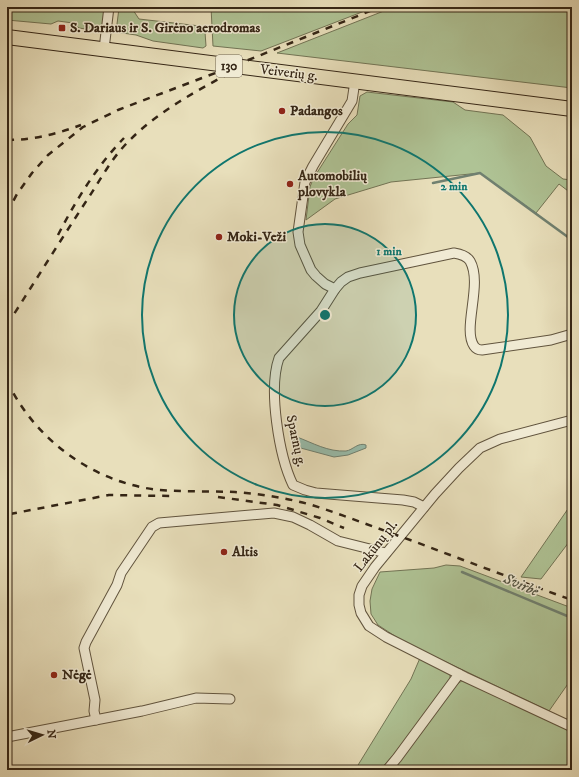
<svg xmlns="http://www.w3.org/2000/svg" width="579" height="777" font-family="'IM FELL DW Pica',serif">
  <rect width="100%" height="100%" fill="#e8dfbb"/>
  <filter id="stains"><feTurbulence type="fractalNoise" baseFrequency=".005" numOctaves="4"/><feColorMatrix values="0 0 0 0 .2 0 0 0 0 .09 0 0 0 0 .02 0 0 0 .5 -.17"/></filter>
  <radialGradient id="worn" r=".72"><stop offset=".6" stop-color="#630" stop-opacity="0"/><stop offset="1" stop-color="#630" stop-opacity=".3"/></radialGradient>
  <g fill="#afc395" stroke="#727455">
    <path d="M7,7h98l-2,16 -4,8 -20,-3 -6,-5 -15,-2 -7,3 -44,-4z"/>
    <path d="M211,7h164l-114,44 -48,-5z"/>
    <path d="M394,7h178v81l-295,-35z"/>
    <path d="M119,8l14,2 6,9 61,7 5,6 1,14 -3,2 -50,-7 -17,-6 -20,-3z"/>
    <path d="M367,92l86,10 12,8 38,5 27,22 16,29 17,13 9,1v14l-13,-10 -23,29 -56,-40 -89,9 -56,17 -29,21 4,-33 3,-8 35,-55 9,-9 3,-19z"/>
    <path d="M572,503v35l-31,41 -20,-2z"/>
    <path d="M446,565l14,1 112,42v70l-23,33 -145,-69 -26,-17 -7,-11 -1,-13 2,-12 8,-17 54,-4z"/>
    <path d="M420,658l30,14v9l-56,73 -14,16h-25l56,-91z"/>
    <path d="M463,680l109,51v39h-180l30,-38 34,-47z"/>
  </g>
  <path fill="#98bdac" stroke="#708070" d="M297,437c16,6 31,15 49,14 7,-1 12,-9 20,-6v3l-18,7 -14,2 -37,-10 -4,-6z"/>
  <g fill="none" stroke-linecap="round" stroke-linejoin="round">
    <g stroke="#708070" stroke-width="2.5">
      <path d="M433,183l47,-10 92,67"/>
      <path d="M462,572l110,46"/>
    </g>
    <defs>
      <g id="street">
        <path d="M104,49l5,-42"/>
        <path d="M335,289l-10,-5 -9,-8 -5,-6 -11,-25 -2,-13 7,-50 8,-16 39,-65 3,-20"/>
        <path d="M572,420l-72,19 -20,9 -21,20 -24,26 -60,73 -13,19 -3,9v10l2,8 8,13 17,11 79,40 107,50"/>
        <path d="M424,507l-10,-5 -11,-2 -87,-7 -11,-3 -12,-5c-14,-29 -25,-96 -14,-127l42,-47 14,-22 6,-7 7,-5 12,-4 94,-20c6,1 13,3 16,8 13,23 -8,68 4,85 2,3 4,4 8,4l69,-10 21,-6"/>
        <path d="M96,720l-2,-9 1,-11 -11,-52 2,-6 31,-57 4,-12 31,-46 7,-4 115,-10 19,4 17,8 28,16 48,12"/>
        <path d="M7,737l135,-26 54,-13 34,1"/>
        <path d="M387,770l10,-12 62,-84"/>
      </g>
      <path id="primary" d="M7,37l565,72"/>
    </defs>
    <use href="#street" stroke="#61543e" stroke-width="11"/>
    <use href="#primary" stroke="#342515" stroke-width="16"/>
    <use href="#street" stroke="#f0ead3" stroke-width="9"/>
    <use href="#primary" stroke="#e8dfbb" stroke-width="14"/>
    <g stroke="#342515" stroke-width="2.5" stroke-dasharray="7 7" stroke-linecap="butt">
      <path d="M7,140c26,0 50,-6 74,-15"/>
      <path d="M7,213l10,-19 15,-21 16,-18 35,-28 35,-17 113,-43 149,-60"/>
      <path d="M58,235c18,-35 39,-69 66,-97"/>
      <path d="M7,325c27,-42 53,-84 80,-125 12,-18 23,-39 38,-55 31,-33 70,-53 110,-75"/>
      <path d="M7,381c28,59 87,102 152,109 25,2 51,1 76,2 26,2 52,6 77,13 34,11 67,24 101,36 53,20 106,40 159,59"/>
      <path d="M218,497l59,8 43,13 24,10"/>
      <path d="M10,514l99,-19 61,1"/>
    </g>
  </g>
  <circle cx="325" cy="315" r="91" fill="#0f766e" fill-opacity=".12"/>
  <g fill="none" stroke="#0f766e" stroke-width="2">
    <circle cx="325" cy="315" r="91"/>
    <circle cx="325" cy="315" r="183"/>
  </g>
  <g fill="#8f2418" stroke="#f0ead3" stroke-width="1.5">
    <rect x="58" y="24" width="8" height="8" rx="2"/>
    <circle cx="282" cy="111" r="4"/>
    <circle cx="290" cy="184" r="4"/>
    <circle cx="219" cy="237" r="4"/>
    <circle cx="224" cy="552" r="4"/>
    <circle cx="54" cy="675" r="4"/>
  </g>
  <g text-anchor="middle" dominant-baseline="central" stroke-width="3" stroke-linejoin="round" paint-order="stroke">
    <rect fill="#f0ead3" stroke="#6c604e" stroke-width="1" x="216" y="55" width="26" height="22" rx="3"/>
    <g font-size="13" font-weight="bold" fill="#342515">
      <text x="229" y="66">130</text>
    </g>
    <g font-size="14" font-weight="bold" fill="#342515" stroke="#f0ead3" text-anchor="start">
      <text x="70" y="28">S. Dariaus ir S. Girėno aerodromas</text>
      <text x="290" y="111">Padangos</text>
      <text x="298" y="176">Automobilių<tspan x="298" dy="16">plovykla</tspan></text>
      <text x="227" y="237">Moki-Veži</text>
      <text x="232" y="552">Altis</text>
      <text x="62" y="675">Nėgė</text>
    </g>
    <g font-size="14" fill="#342515" stroke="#f0ead3">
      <text transform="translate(289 73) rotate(7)">Veiverių g.</text>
      <text transform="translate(296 441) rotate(78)">Sparnų g.</text>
      <text transform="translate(376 546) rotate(-52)">Lakūnų pl.</text>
    </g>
    <g font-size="15" font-style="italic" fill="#525342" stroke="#f0ead3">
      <text transform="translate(521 585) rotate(23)">Svirbė</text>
    </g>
  </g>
  <circle cx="325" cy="315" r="6" fill="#0f766e" stroke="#f0ead3" stroke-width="2"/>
  <g font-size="12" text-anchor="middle" font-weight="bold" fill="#0f766e" stroke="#f0ead3" stroke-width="3" stroke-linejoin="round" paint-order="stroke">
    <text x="454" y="190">2 min</text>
    <text x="389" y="255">1 min</text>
  </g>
  <rect width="579" height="777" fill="none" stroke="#e8dfbb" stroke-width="24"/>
  <rect x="8" y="8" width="563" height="761" fill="none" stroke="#342515" stroke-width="2"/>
  <rect x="12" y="12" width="555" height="753" fill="none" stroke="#342515"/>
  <g transform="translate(42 735) rotate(85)" stroke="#f0ead3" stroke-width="3" paint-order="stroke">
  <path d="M0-3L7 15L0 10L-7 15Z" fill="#342515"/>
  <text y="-6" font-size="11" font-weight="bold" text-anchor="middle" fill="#342515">N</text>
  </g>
  <rect width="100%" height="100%" filter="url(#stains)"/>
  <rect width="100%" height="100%" fill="url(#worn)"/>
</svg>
